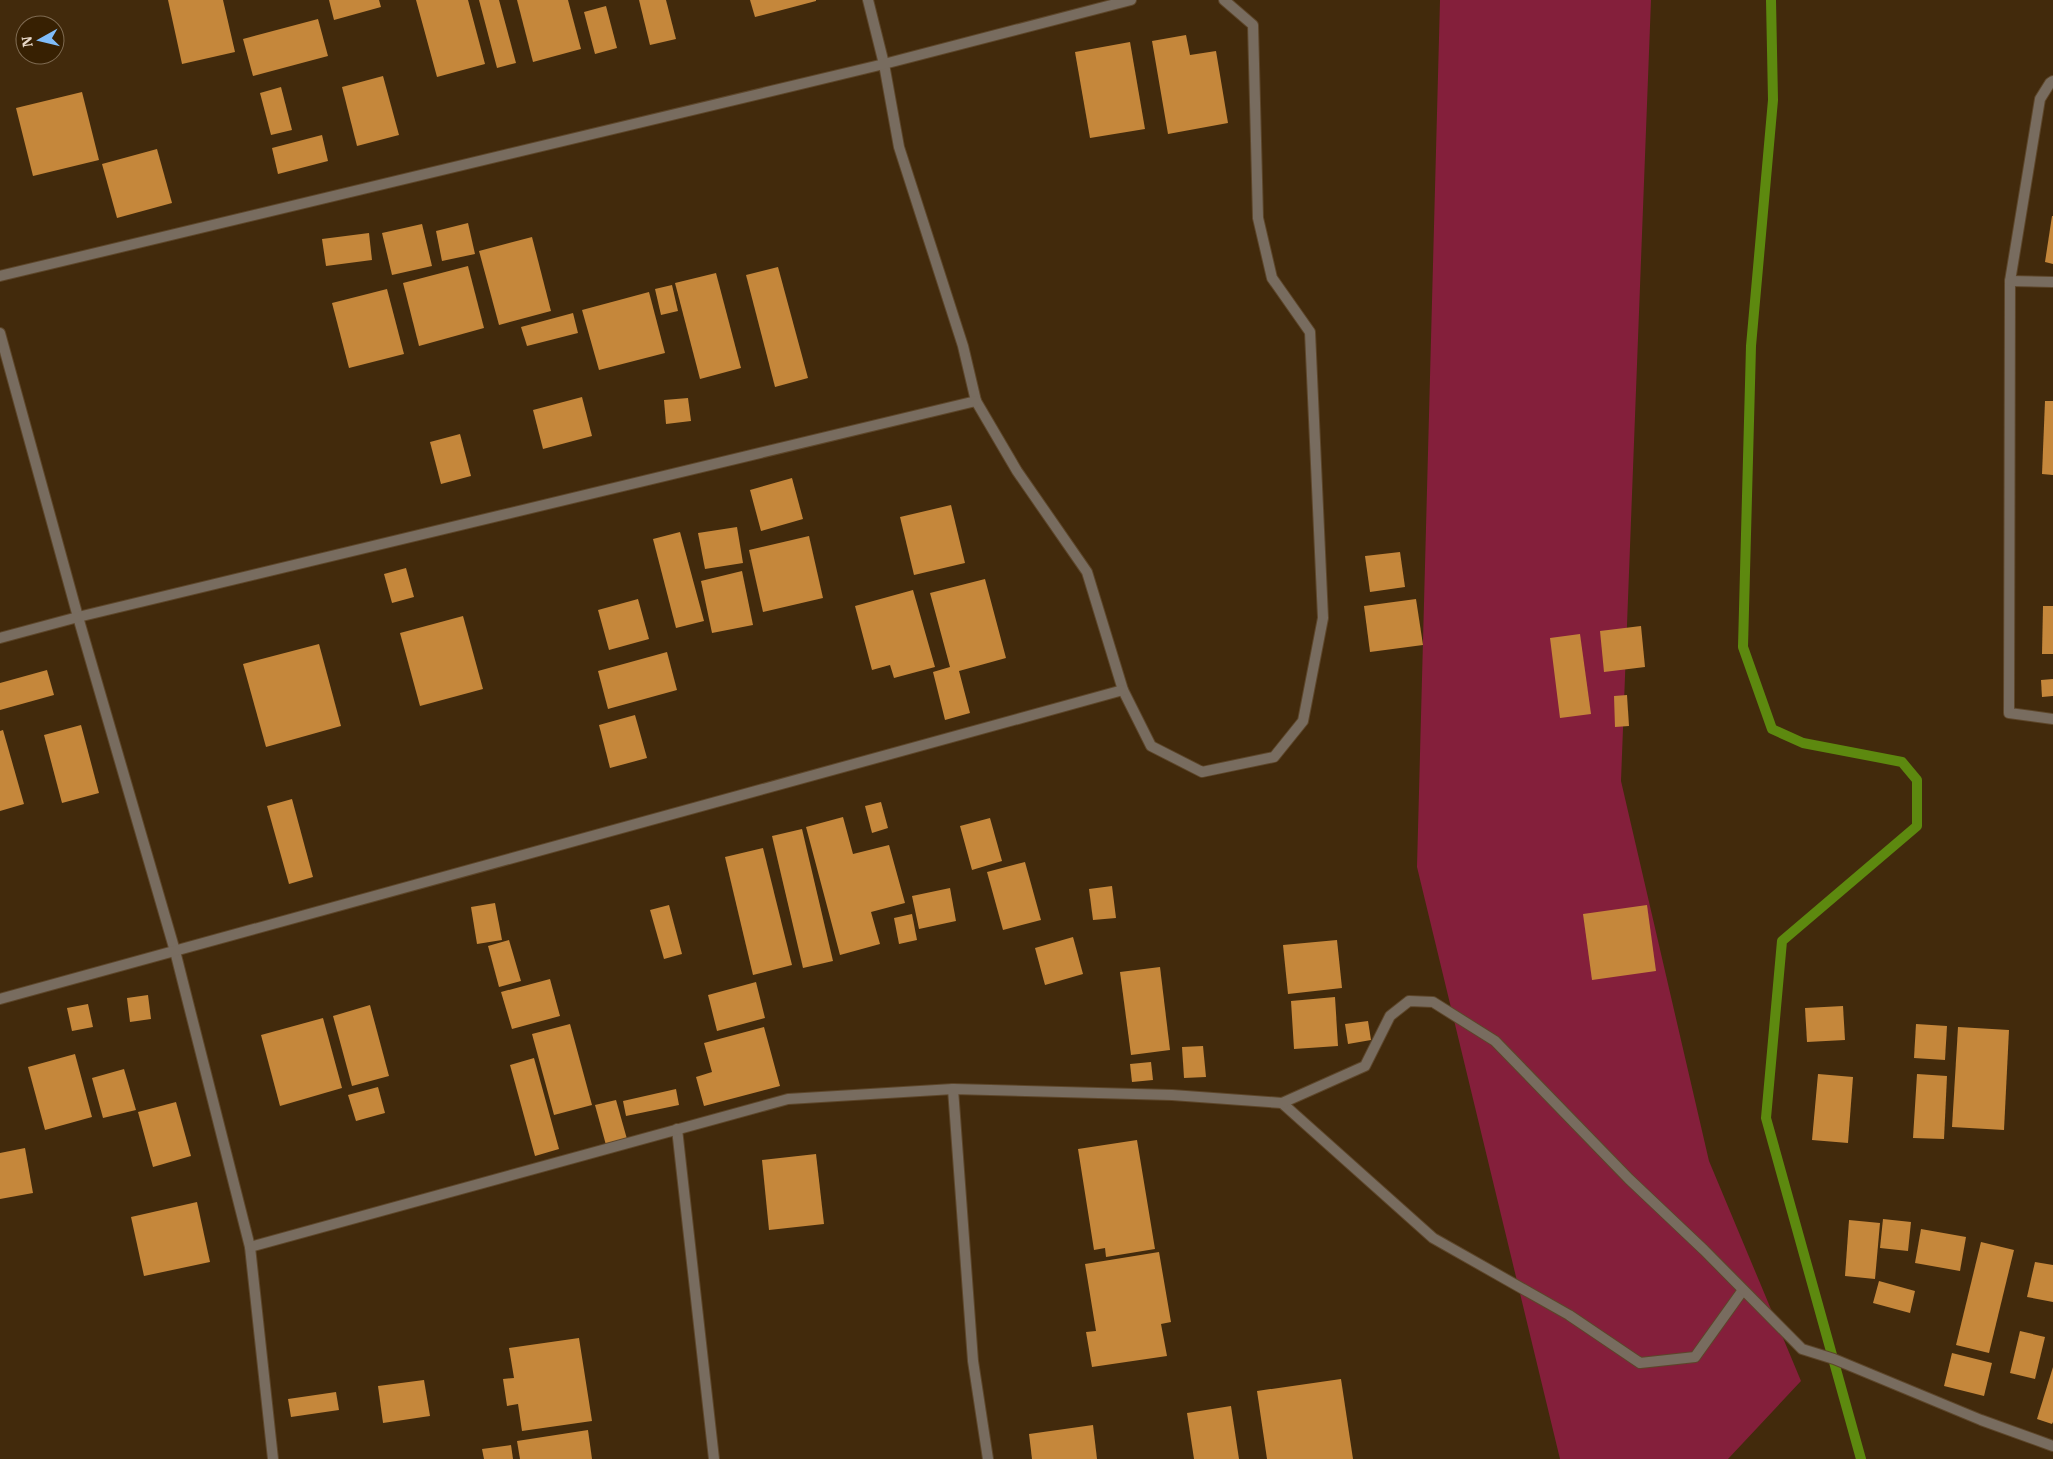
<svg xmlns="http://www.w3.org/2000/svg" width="2053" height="1459" font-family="'IBM Plex Serif',serif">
  <rect width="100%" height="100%" fill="#422a0c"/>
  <path fill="#841f3b" d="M1440,0h211l-30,781 88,380 92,220 -73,78h-168l-143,-592z"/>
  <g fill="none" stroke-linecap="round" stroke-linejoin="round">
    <path stroke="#5d890f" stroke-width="10" d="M1771,0l2,100 -22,246 -8,301 29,82 31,14 99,19 15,18v46l-135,115 -16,177 95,341"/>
  </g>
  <g fill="#c5873b">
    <path d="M168,0h55l12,52 -53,12z"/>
    <path d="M329,0h50l2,7 -47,13z"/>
    <path d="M416,0h52l17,64 -48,13z"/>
    <path d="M479,0h20l17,63 -19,5z"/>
    <path d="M517,0h51l13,49 -48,13z"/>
    <path d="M639,0h27l10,39 -26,6z"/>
    <path d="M750,0h66v1l-61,16z"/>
    <path d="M606,6l11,42 -22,6 -11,-42z"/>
    <path d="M318,19l10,37 -75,20 -10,-37z"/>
    <path d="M1186,35l4,20 26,-4 12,72 -60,11 -16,-93z"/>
    <path d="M1130,42l15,87 -55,9 -15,-86z"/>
    <path d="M383,76l16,59 -42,11 -15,-59z"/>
    <path d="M281,87l11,43 -21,5 -11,-42z"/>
    <path d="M82,92l17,68 -66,16 -17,-68z"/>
    <path d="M322,135l6,26 -50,13 -6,-26z"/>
    <path d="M157,149l15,54 -55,15 -15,-54z"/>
    <path d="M2052,216h1v48l-8,-2z"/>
    <path d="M468,223l7,31 -33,7 -6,-30z"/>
    <path d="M422,224l10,42 -40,9 -10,-42z"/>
    <path d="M369,233l3,27 -46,6 -4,-27z"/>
    <path d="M532,237l19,74 -52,14 -20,-74z"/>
    <path d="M468,266l16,62 -65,18 -16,-63z"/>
    <path d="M778,267l30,111 -33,9 -29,-112z"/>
    <path d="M716,273l25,95 -41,11 -25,-96z"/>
    <path d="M672,285l6,26 -17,4 -6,-26z"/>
    <path d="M387,289l17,65 -55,14 -17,-65z"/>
    <path d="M649,292l16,61 -66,17 -17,-60z"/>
    <path d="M573,313l5,20 -51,13 -6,-19z"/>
    <path d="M582,397l10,39 -49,13 -10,-39z"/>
    <path d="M688,398l3,23 -25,3 -2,-24z"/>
    <path d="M2045,401h8v74l-11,-1z"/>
    <path d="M460,434l11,42 -30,8 -11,-42z"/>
    <path d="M792,478l11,41 -42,12 -11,-41z"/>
    <path d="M951,505l14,58 -51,12 -14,-58z"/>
    <path d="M737,527l6,36 -38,6 -7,-36z"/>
    <path d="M680,532l24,89 -28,7 -23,-89z"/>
    <path d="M809,536l14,62 -60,14 -14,-62z"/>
    <path d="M1400,552l5,35 -35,5 -5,-36z"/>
    <path d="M406,568l8,29 -22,6 -8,-29z"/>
    <path d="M742,571l11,54 -41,8 -11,-52z"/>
    <path d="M985,579l21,79 -47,13 11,42 -25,7 -12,-48 17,-5 -20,-74z"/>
    <path d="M913,590l22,77 -41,11 -4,-13 -18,5 -17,-64z"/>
    <path d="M638,599l11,40 -40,11 -11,-40z"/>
    <path d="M1416,599l7,46 -53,7 -6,-46z"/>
    <path d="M2043,606h10v48h-11z"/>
    <path d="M463,616l20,73 -63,17 -20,-73z"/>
    <path d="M1641,626l4,41 -41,5 -4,-41z"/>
    <path d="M1580,634l11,80 -31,4 -10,-80z"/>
    <path d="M319,644l22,82 -75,21 -23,-83z"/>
    <path d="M667,652l10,38 -69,19 -10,-38z"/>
    <path d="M47,670l7,25 -54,15v-27z"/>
    <path d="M2053,679v17l-11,1 -1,-17z"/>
    <path d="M1627,695l2,31 -14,1 -1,-31z"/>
    <path d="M635,715l12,43 -37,10 -11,-43z"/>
    <path d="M81,725l18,68 -37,10 -18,-68z"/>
    <path d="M3,730l21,74 -24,7v-80z"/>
    <path d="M292,799l21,78 -24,7 -22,-78z"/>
    <path d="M881,802l7,26 -16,5 -7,-27z"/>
    <path d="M843,817l10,37 36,-9 16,58 -34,9 9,32 -40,11 -34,-128z"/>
    <path d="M990,818l12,43 -30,9 -12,-44z"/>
    <path d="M802,829l31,132 -30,7 -31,-132z"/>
    <path d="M763,848l29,117 -39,10 -28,-118z"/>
    <path d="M1025,862l16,58 -38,10 -16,-58z"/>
    <path d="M1112,886l4,32 -23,2 -4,-31z"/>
    <path d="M950,888l6,33 -37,8 -7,-33z"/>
    <path d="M495,903l7,37 -25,4 -6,-37z"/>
    <path d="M669,905l13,49 -18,5 -14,-49z"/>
    <path d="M1647,905l9,66 -64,9 -9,-66z"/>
    <path d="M912,914l5,26 -18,4 -5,-26z"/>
    <path d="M1073,937l10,37 -38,11 -10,-37z"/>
    <path d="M509,940l12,41 -22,6 -11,-41z"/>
    <path d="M1337,940l5,48 -54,6 -5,-49z"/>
    <path d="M1160,967l10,83 -39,5 -11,-83z"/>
    <path d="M550,979l10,37 -48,13 -11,-37z"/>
    <path d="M756,982l9,36 -48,13 -9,-36z"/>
    <path d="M148,995l3,24 -21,3 -3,-24z"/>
    <path d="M1335,997l3,49 -44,3 -3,-48z"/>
    <path d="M88,1004l5,23 -21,4 -5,-23z"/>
    <path d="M370,1005l19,71 -37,10 -19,-70z"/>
    <path d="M1843,1006l2,34 -38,2 -2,-34z"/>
    <path d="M323,1018l19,70 -62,18 -19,-71z"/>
    <path d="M1368,1021l3,19 -23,4 -3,-20z"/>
    <path d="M570,1024l22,81 -38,10 -22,-81z"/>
    <path d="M1916,1024l31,2 -2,34 -31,-2z"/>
    <path d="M764,1027l16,59 -76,20 -8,-29 16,-5 -8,-29z"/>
    <path d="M1958,1027l51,3 -5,100 -52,-3z"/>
    <path d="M1203,1046l3,31 -22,1 -2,-31z"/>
    <path d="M75,1054l17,63 -47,13 -17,-63z"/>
    <path d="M534,1058l25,91 -24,7 -25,-91z"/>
    <path d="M1151,1062l2,18 -21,2 -2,-18z"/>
    <path d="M124,1069l12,41 -33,8 -11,-40z"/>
    <path d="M1818,1074l35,3 -5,66 -36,-3z"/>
    <path d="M1917,1074l30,2 -3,63 -31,-1z"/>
    <path d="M378,1087l7,26 -29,8 -8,-26z"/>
    <path d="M676,1089l3,16 -53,11 -3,-15z"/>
    <path d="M616,1100l11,39 -21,6 -11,-40z"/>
    <path d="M176,1102l15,54 -38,11 -15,-55z"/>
    <path d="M1137,1140l18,109 -49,8 -1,-9 -11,2 -16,-101z"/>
    <path d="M25,1148l8,45 -33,6v-46z"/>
    <path d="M816,1154l8,70 -55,6 -7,-70z"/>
    <path d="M197,1202l13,60 -66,14 -13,-59z"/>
    <path d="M1883,1219l28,3 -3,29 -28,-3z"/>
    <path d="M1849,1220l31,3 -5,56 -30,-3z"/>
    <path d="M1921,1229l45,8 -6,34 -45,-8z"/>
    <path d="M1981,1242l33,8 -25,103 -33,-8z"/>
    <path d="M1159,1252l12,70 -10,2 6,32 -75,11 -6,-35 10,-1 -11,-67z"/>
    <path d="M2035,1262l18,3v37l-26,-5z"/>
    <path d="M1879,1281l36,10 -5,22 -37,-10z"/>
    <path d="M2020,1331l25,6 -10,42 -25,-6z"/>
    <path d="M579,1338l13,83 -70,10 -4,-27 -11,2 -4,-27 11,-1 -5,-30z"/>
    <path d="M1952,1353l40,10 -8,33 -40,-10z"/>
    <path d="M2053,1367v55l-1,2 -15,-5z"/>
    <path d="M1341,1379l12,80h-86l-10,-68z"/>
    <path d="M424,1380l6,36 -47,7 -5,-37z"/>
    <path d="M336,1392l3,18 -48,7 -3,-18z"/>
    <path d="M1231,1406l8,53h-45l-7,-46z"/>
    <path d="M1093,1425l4,34h-65l-3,-25z"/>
    <path d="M588,1430l4,29h-72l-3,-18z"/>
    <path d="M511,1445l2,14h-29l-2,-10z"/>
  </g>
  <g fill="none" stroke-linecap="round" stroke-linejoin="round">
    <defs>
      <g id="minor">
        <path d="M868,0l16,64 15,83 64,199 13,55"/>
        <path d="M2053,81l-3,2 -10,16 -30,182 -1,432 44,6"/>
        <path d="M0,276l884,-212 247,-64"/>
        <path d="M2010,281l43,1"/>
        <path d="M0,333l78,284 97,334 75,296 23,212"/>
        <path d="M0,638l78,-21 898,-216 41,70 70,101 36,118 28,56 51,26 72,-15 29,-36 20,-103 -13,-286 -38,-54 -14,-60 -5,-193 -29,-25"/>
        <path d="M0,999l1123,-309"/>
        <path d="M953,1089l20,272 15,98"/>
        <path d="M1282,1103l151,135 136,77 71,48 55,-6 48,-67"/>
        <path d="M677,1129l37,330"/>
        <path d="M250,1247l538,-148 165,-10 219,6 110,8 83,-37 25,-50 19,-15 24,1 62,39 134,138 75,71 98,99 32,10 147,61 72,26"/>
      </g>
    </defs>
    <use href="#minor" stroke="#5d462a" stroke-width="12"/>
    <use href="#minor" stroke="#786c5f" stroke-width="10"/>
  </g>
  <g transform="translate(40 40) rotate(262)"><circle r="24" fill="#372002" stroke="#7e6a51"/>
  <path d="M0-4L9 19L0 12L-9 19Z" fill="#80bdfa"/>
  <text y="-8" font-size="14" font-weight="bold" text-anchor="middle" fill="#e8d8c8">N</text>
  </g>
</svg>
